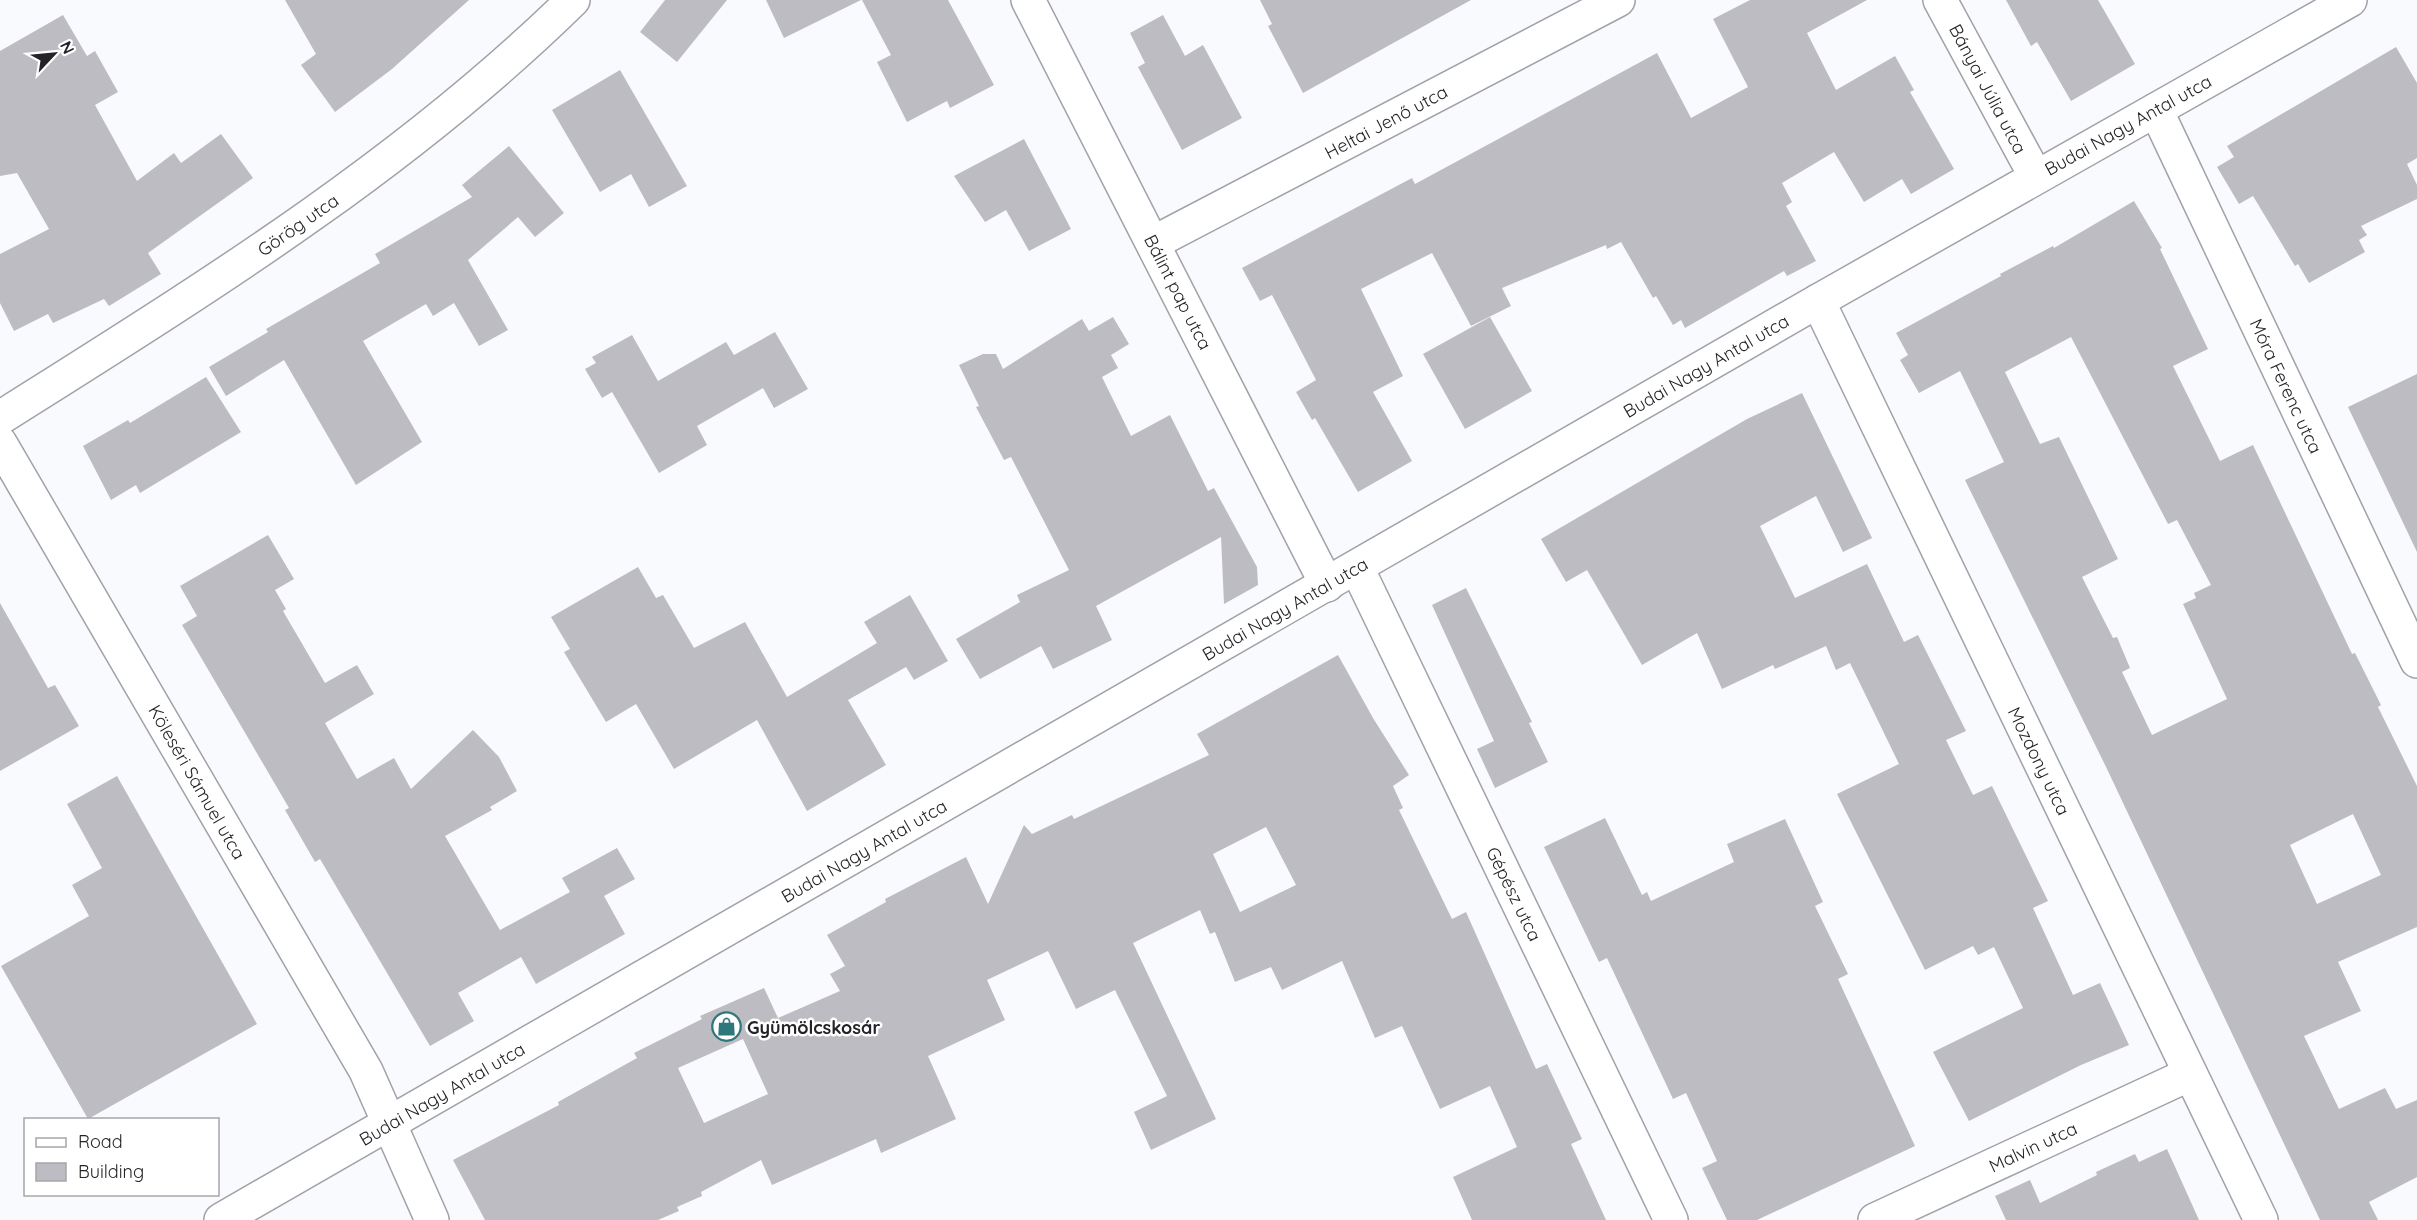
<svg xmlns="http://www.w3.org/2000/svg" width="2417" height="1220" font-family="Quicksand,sans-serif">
  <rect width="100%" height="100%" fill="#f8fafe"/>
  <g fill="#bebcc3" fill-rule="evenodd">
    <path d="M285,0h184l-77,69 -57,43 -34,-47 15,-11z"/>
    <path d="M665,0h62l-50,62 -37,-30z"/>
    <path d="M766,0h95l-77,38z"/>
    <path d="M862,0h86l46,85 -44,23 -3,-7 -40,21 -30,-60 14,-7z"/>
    <path d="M1260,0h211l-168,93 -35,-67 4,-2z"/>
    <path d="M1750,0h117l-60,33 29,57 59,-34 19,34 -4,2 44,77 -43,25 -9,-15 -38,23 -30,-50 -52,31 10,19 -6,4 30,55 -29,15 -3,-5 -99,57 -4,-8 -8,5 -17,-29 -3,2 -32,-56 -14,7 -1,-4 -104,43 9,18 -40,20 -39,-73 -71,36 42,87 -30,16 39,69 -54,31 -43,-74 -3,2 -16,-28 20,-12 -44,-85 -12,6 -18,-33 170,-90 3,6 242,-131 34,65 57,-31 -35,-68z"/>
    <path d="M2006,0h92l37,64 -64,37 -34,-59 -6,4z"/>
    <path d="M63,15l24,41 8,-5 23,41 -23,13 42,76 37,-28 7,10 40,-29 32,44 -105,75 13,21 -52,32 -5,-7 -51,24 -5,-9 -34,17 -14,-28v-49l49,-25 -32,-56 -17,3v-125z"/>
    <path d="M1163,15l22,41 18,-11 39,73 -60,32 -44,-83 7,-4 -15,-30z"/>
    <path d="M2396,47l21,36v75l-10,6 10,21v14l-56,27 6,9 -8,5 6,12 -56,31 -11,-19 -3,2 -42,-70 -14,8 -22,-37 17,-10 -7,-11z"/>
    <path d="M620,70l67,116 -38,21 -18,-33 -31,18 -48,-82z"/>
    <path d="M1024,139l47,90 -42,22 -23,-41 -21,12 -31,-46z"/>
    <path d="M509,146l55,67 -29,24 -17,-20 -50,43 40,70 -29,16 -25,-43 -21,13 -7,-12 -63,37 59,101 -66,43 -72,-125 -58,36 -17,-29 59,-35 -2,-3 114,-66 -5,-9 97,-57 -10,-12z"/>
    <path d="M2134,201l28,47 -2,1 48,100 -35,17 47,95 33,-16 99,209 3,-1 26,52 -3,2 39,79v141l-79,35 23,49 -57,25 35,73 46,-21 11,21 21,-9v77l-48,25 9,18h-58l-213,-451 -142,-289 39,-18 -44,-91 -41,22 -19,-33 8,-5 -12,-22 105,-57 -1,-2 53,-28 1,2zM2071,337l97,187 9,-4 34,65 -17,8 2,5 -13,6 44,95 -75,36 -30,-63 8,-4 -13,-31 -4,1 -31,-61 36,-18 -59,-122 -19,7 -35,-72zM2353,814l28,61 -64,29 -27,-59z"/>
    <path d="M1113,317l16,27 -18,11 7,13 -16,9 29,59 39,-21 38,76 6,-3 43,79 1,18 -34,19 -3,-67 -125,69 16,34 -59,29 -12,-23 -61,33 -24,-40 64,-37 -3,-7 52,-25 -58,-113 -7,3 -28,-53 3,-1 -20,-41 24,-11h13l7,15 79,-50 7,12z"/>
    <path d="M1490,317l42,74 -67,38 -42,-75z"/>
    <path d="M775,332l33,57 -34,19 -11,-20 -66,38 10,19 -48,28 -47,-81 -10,6 -17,-29 11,-6 -4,-6 40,-22 26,46 68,-39 8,13z"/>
    <path d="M2417,374v178l-69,-145z"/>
    <path d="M206,377l35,55 -101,61 -4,-8 -25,15 -28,-54 45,-26 2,3z"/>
    <path d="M1802,393l70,145 -29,14 -27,-56 -56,30 35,72 72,-34 37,78 14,-7 48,96 -20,9 27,55 19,-9 56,115 -15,7 40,87 27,-12 29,62 -48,20 -112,56 -36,-69 90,-44 -29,-61 -16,8 -5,-9 -48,24 -88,-176 62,-30 -49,-101 -14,7 -10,-24 -51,23 -2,-4 -51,24 -25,-56 -55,32 -55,-95 -21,12 -25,-43 206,-120z"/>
    <path d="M268,535l26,44 -19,11 11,19 -3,2 42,72 32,-18 17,29 -49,29 32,56 37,-21 17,31 62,-59 26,27 18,34 -27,16 2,3 -47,26 55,94 70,-38 -8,-14 55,-30 18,31 -31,17 21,38 -89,50 -15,-27 -63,36 16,28 -44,25 -110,-187 -5,3 -30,-52 4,-2 -107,-183 15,-9 -17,-30z"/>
    <path d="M638,567l18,31 7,-3 31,53 51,-26 42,75 90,-54 -13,-21 46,-27 38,66 -34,19 -8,-13 -58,33 38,65 -79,46 -50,-91 -83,49 -38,-65 -30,18 -42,-70 6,-3 -19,-32z"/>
    <path d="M1466,588l66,134 -3,1 19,39 -53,26 -18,-39 17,-8 -62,-136z"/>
    <path d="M0,603l48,85 7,-3 24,41 -79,45z"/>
    <path d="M1338,655l35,63 36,57 -16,11 10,22 -4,2 53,109 14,-7 70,157 11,-5 35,75 -11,5 35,76h-134l-19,-43 64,-30 -27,-61 -50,23 -38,-83 -27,12 -33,-77 -60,29 -11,-23 -36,15 -20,-50 -5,2 -10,-24 -67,33 83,176 -65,31 -17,-38 33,-16 -52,-106 -39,19 -28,-58 -61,29 18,40 -77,36 28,63 -75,34 -5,-14 -104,46 -11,-25 -60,32 1,4 -25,11 2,4 -21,9h-173l-32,-60 106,-55 -1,-3 79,-44 -3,-5 68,-34 -2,-3 64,-28 14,30 62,-27 -10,-17 15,-8 -18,-31 59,-33 -1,-3 81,-42 22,47 36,-79 8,9 40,-19 2,4 135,-64 -12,-21zM1266,827l30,58 -56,27 -27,-58zM743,1039l25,55 -64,29 -26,-55z"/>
    <path d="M117,776l140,248 -169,95 -87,-153 88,-50 -17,-31 30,-17 -35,-64z"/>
    <path d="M1605,818l37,77 5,-3 4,9 83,-39 -7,-18 58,-25 38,83 -8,4 33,68 -10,5 77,167 -158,74h-30l-25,-52 15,-7 -31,-68 -13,6 -66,-141 -8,4 -55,-115z"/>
    <path d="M2167,1149l32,71h-193l-11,-24 35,-16 10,23 57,-28 -1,-3 39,-18 4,8z"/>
  </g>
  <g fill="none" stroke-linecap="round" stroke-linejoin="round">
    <defs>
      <g id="street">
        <path d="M1028,0l299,585"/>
        <path d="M1940,0l96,177"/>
        <path d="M2156,110l261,551"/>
        <path d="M1153,243l465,-243"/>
        <path d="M1818,301l443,919"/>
        <path d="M0,418c201,-127 403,-251 573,-418"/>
        <path d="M0,443l366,628 66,149"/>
        <path d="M1357,568l314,652"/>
        <path d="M1875,1220l315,-146"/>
      </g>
      <path id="secondary" d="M221,1220l1597,-919 532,-301"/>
    </defs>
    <use href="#street" stroke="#9fa2a8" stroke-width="36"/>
    <use href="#secondary" stroke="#9fa2a8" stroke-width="36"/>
    <use href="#street" stroke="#fff" stroke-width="33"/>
    <use href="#secondary" stroke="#fff" stroke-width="33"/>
  </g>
  <defs>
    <symbol id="shop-ring" viewBox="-11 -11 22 22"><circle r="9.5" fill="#fff" stroke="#2e787c" stroke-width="1.5"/><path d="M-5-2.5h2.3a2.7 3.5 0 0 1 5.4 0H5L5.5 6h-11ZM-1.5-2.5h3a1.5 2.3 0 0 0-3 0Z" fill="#2e787c"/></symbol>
  </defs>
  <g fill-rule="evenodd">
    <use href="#shop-ring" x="710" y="1010" width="33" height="33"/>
  </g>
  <g text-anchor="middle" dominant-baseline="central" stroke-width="5" stroke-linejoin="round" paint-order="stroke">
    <g font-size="18" fill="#232427" stroke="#fff">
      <text transform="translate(1988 89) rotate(62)">Bányai Júlia utca</text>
      <text transform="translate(1386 122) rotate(-28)">Heltai Jenő utca</text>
      <text transform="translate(2128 125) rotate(-29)">Budai Nagy Antal utca</text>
      <text transform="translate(298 225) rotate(-35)">Görög utca</text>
      <text transform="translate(1178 292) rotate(63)">Bálint pap utca</text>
      <text transform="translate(1706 366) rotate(-30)">Budai Nagy Antal utca</text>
      <text transform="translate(2286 386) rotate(65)">Móra Ferenc utca</text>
      <text transform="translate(1285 609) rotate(-30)">Budai Nagy Antal utca</text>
      <text transform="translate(2039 761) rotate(64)">Mozdony utca</text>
      <text transform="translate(197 782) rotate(60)">Köleséri Sámuel utca</text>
      <text transform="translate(864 851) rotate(-30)">Budai Nagy Antal utca</text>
      <text transform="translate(1514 894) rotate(64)">Gépész utca</text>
      <text transform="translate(442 1094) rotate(-30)">Budai Nagy Antal utca</text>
      <text transform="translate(2033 1147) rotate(-25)">Malvin utca</text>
    </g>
    <g font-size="18" font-weight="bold" fill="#232427" stroke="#fff" text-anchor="start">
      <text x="747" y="1027">Gyümölcskosár</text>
    </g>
  </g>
  <rect x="24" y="1118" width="195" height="78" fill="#ffffff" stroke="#a7a7a9" stroke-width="1.5"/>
  <rect x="36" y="1138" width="30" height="9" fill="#ffffff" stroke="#a7a7a9" stroke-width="1.5"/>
  <text x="78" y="1148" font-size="18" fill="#232427">Road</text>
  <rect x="36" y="1163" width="30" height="18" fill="#bebcc3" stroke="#a7a7a9" stroke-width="1.5"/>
  <text x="78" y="1178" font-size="18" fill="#232427">Building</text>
  <g transform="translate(54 54) rotate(64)" stroke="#ffffff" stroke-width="4.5" paint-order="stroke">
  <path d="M0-4.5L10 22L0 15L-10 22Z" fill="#232427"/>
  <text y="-9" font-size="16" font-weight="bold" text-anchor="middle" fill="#232427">N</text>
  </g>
</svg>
